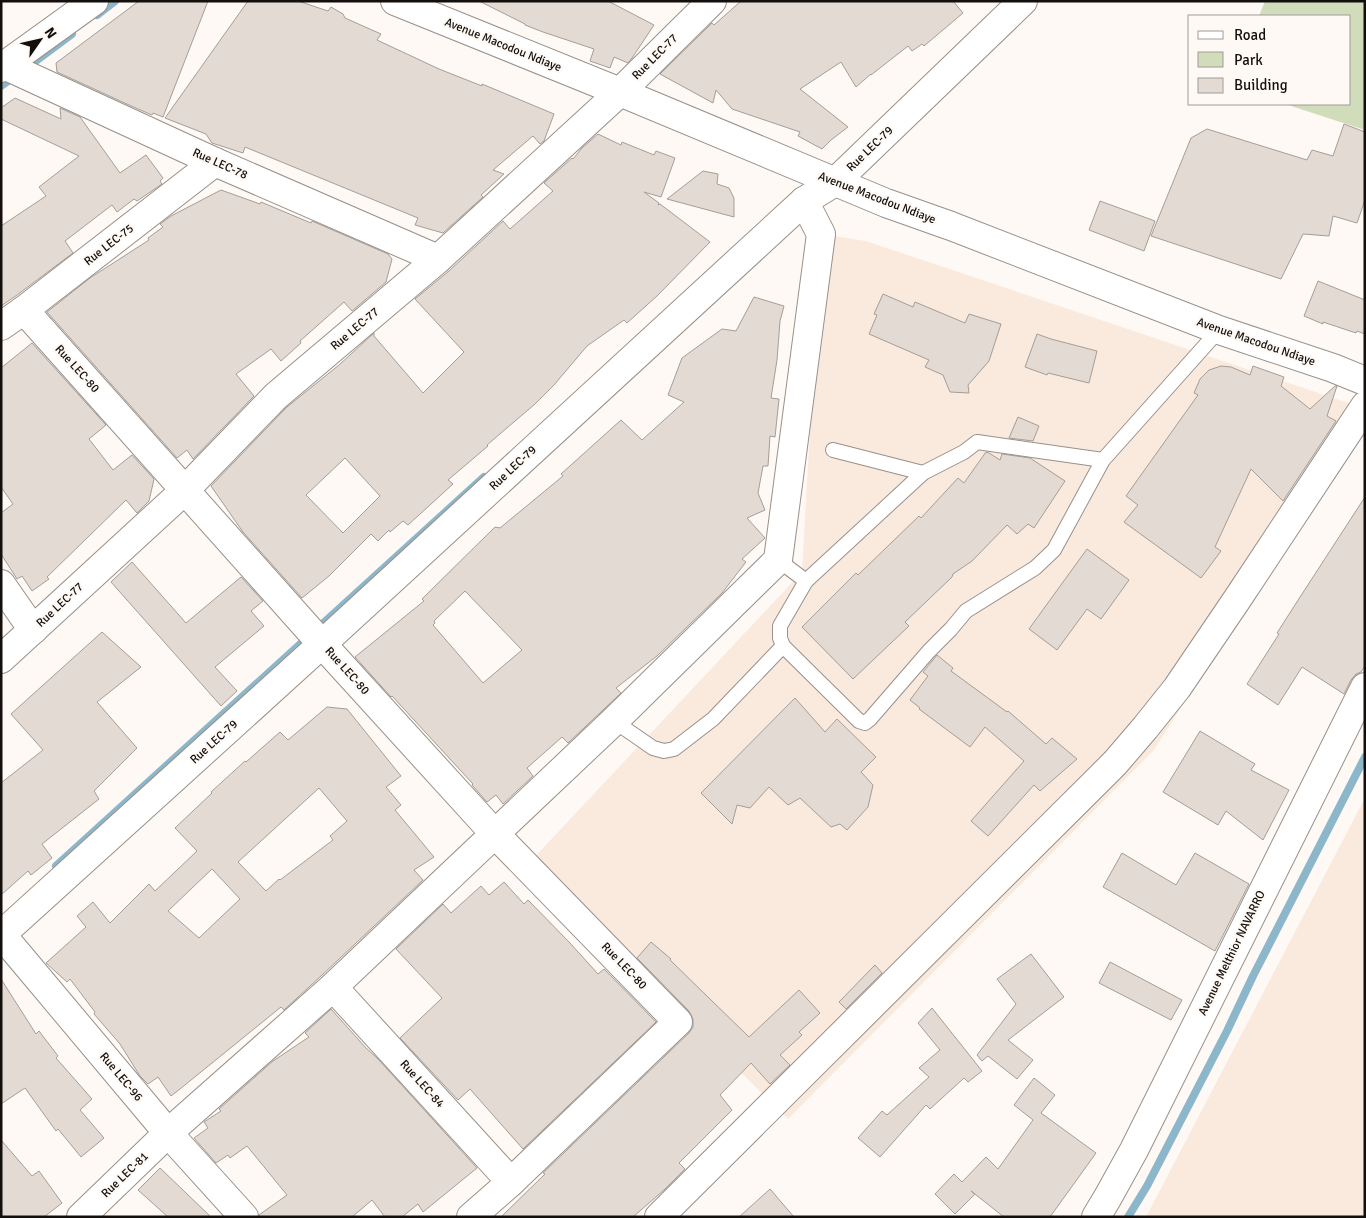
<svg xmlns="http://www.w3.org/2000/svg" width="1366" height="1218" font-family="Signika,sans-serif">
  <rect width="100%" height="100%" fill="#fef9f4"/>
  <g fill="#f9eadd">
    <path d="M821,234l45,7 491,165 -144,252 -59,92 -366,369 -259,-256 273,-291z"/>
    <path d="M1365,798v419h-219z"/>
  </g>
  <path fill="#d0dcba" d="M1265,1h100v129l-80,-26h65v-88h-91z"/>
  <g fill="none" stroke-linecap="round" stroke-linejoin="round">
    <g stroke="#8cb6ca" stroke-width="8">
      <path d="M97,15l18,-14"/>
      <path d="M25,69l47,-35"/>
      <path d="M1,86l14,-10"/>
      <path d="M56,866l428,-389"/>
      <path d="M1128,1217l19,-31 80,-155 26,-55 112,-219"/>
    </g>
  </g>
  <g fill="#e3dad3" stroke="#a59d96" fill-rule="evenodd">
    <path d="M139,1h69l-45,116 -10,-4 -1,2 -23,-10 -72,-33 -1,-9z"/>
    <path d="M248,1h50l30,10 3,-4 12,7 2,4 36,16 -4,6 62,29 43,17v-2l72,30 -10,27 -4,3 -7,-8 -40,34 11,4 -23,21 2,2 -40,36 -28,-8 3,-7 -173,-71 -2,6 -31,-10 -6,-9 -41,-16z"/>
    <path d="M479,1h129l46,24 -22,33 -4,5 -14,-6 -4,11 -20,-7 4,-12 -51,-17 -18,-7v-1z"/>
    <path d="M741,1h212l10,12 -39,33 -2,-2 -10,7 -4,-5 -37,29v-1l-15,13 -15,-25 -41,27 48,38 -17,13 -9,9 -24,-13 2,-4 -68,-23 -16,-19 -3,13 -53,-29 52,-51 2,2z"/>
    <path d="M15,98l46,21 -1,-11 20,9 40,56 26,-18 17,23 -3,3 2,3 -25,17 -3,-2 -17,13 -5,-7 -47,36 8,12 -56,42 -16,11v-80l45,-30 -7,-9 40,-31 -78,-37v-11z"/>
    <path d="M1344,124l21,8v68l-8,23 -24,-7 -4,20 -26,-2 -22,45 -130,-43 40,-98 16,-9 100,31 5,-10 21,6z"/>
    <path d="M598,134l23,11 1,-3 32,13 2,-4 19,7 -14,39 -17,-5 15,11 -1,2 2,-1 50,38 -53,54 -30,27 -3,-3 -37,26 -33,39 -19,19 -48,41 1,1 -40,34 5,4 -45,41 -5,-4 -13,11 -1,-2 -11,11 -7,-7 -42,42 -27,22 -59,-66 -32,-46 76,-79 52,-42 35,-32v3l49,57 41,-41 -49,-53 34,-28 54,-50 7,8 43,-38 -9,-8 28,-25 1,1 9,-11zM345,458l35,38 -37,37 -37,-38z"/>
    <path d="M703,171l15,3 -1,10 12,4 5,10v19l-67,-18z"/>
    <path d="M221,190l39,14 1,-2 50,21 1,-2 76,33 4,5 -6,23 -34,29 -8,-9 -44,39 1,2 -20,18 -10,-12 -35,25 18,22 -61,63 -6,-9 -10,8 -130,-146 43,-34 59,-38 -1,-2 15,-11 -3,-3 11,-8z"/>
    <path d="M1100,201l55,20 -11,30 -55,-21z"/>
    <path d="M1318,281l47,19v34l-8,-3 -1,2 -33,-11v2l-19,-8z"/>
    <path d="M883,294l30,13 2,-5 50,21 4,-9 32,10 -12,37 -21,24 1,8 -19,-1 -7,-17 -18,-8 4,-7 -60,-26 8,-19 -3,-1z"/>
    <path d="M754,297l30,9 -4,15 -3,39 -6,38 8,1 -4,38 -5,-1 -2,30h-5l-5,27 7,17 -18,8 18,20 -23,21 4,3 -24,31 -65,63 -41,32 5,5 -18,17 -35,33 -6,-6 -35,31 6,8 -30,28 -7,-9 -9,7 -15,-17 1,-1 -81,-88 -1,1 -36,-40 69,-56 -2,-2 73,-72 5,1 63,-52 -2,-2 60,-54 21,20 42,-38 -16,-7 14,-37 40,-29 14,2zM465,591l57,59 -39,33 -50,-58 2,-2 -1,-2z"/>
    <path d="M1037,334l14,5 46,12 -8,32 -41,-10 -1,2 -22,-8z"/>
    <path d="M32,343l74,82 -17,14 24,31 19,-15 22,24 -5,22 -12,12 -11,-13 -79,77 2,2 -17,12 -10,-15 -5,3 -16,-25v-41l12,-9 -12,-17v-119z"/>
    <path d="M1221,366l10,1 19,8 3,-9 31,11 -3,9 29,23 25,-23h2l-10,30 9,5 -53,80 -32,-32 -36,78 6,4 -20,27 -77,-56 14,-17 -12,-9 72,-101 -4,-2 6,-14 9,-9z"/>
    <path d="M1018,417l21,9 -6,15 -24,-3z"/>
    <path d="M986,452l3,1 11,7 2,-6 28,4 35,23 -31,47 -6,-4 -11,10 -10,-9 -35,36 -19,13 -1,3 -47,45 4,4 -56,53 -51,-52 54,-54 2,2 61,-59 2,2 37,-40 6,5z"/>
    <path d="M1365,497v169l-4,6 -5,2 -5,6 -7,14 -42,-27 -24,38 -31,-21 32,-50 -2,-1 25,-39z"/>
    <path d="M1087,549l42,31 -28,39 -14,-10 -30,41 -28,-21z"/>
    <path d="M132,562l54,61 55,-46 22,24 -12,10 13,15 -49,41 22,24 -16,15 -110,-124z"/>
    <path d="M102,632l39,35 -44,35 40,46 -43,43 5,8 -57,45 10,14 -21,17 -3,-4 -27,24v-112l42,-33 -32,-36z"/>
    <path d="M937,655l16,13 -2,3 56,41 1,-1 38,33 6,-6 25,21 -37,32 -6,-6 -46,51 -17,-15 53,-60 -39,-34 -15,20 -51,-38 1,-1 -10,-8 18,-24 -5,-4z"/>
    <path d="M795,698l30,34 12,-13 39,38 -15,15 12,13 -5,22 -21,23 -7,-6 -9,3 -31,-29 -12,7 -19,-18 -19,21 -13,-3 -5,19 -31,-31z"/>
    <path d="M327,707l20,2 54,67 -15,11 15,18 -6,5 39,47 -20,13 9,10 -101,95 -38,35 -3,-3 -101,82 -9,7 -13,-19 -10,7 -8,-8 -20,-32 -26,-30 1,-2 -25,-33 -3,3 -21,-19 40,-36 -9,-11 16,-14 17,21 39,-39 6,7 42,-40 -22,-23 37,-35 -1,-1 34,-31 1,1 34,-30 8,8zM319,788l28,33 -17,15 3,4 -53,40 -1,-1 -13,12 -28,-29zM212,869l28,30 -41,39 -31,-27z"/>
    <path d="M1200,731l55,33 -4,6 38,20 -26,50 -37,-29 -8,14 -55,-33z"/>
    <path d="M1122,853l54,32 19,-32 54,31 -34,67 -112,-64z"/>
    <path d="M504,882l20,22 4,-4 42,43 28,31 6,-5 52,53 -133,127 -53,-60 -12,11 -58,-62 42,-40 -46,-49 47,-45 8,9 30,-27 8,9z"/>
    <path d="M651,942l20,17 -1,1 79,77 50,-47 21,23 -21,19 3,3 -22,20 10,10 -20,19 -19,-21 -31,32 12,15 -53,53 6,6 -20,20 -32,28h-132l44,-43 -2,-1 146,-140 4,-6v-8l-4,-8 -52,-53z"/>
    <path d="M1031,954l33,43 -56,43 25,20 -16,19 -29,-23 -6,5 -5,-6 39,-51 -19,-25z"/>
    <path d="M1110,962l72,38 -11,20 -72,-37z"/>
    <path d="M875,965l7,8 -36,36 -7,-7z"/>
    <path d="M1,979l35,55 3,-3 19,25 -2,2 36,41 -12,11 24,28 -23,19 -23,-28 -2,2 -31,-43 -24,16z"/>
    <path d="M932,1008l50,63 -14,11 -4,-4 -34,31 -4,-4 -46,52 -22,-19 24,-27 5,4 42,-38 -10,-9 21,-18 -22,-27z"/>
    <path d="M331,1009l35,39 12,11 99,109 -54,44 -5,-8 -16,13h-17l-13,-17 -20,17h-93v-2l28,-20 -40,-49 -17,12 -2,-3 -12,8 -22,-25 14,-10 -4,-6 17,-11 -2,-2 54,-48 36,-24 -4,-4z"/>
    <path d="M1034,1078l21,17 -14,18 55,40 -46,64h-46l-33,-26 4,3 -20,20 -20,-20 19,-20 8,8 24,-25 12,12 35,-49 -19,-15z"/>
    <path d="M1,1140l31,36 7,-5 23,32 -18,14h-43z"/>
    <path d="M160,1168l51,49h-43l-30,-27z"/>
    <path d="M770,1189l24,28h-55z"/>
  </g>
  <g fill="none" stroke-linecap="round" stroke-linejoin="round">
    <defs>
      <g id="service">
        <path d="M833,450l90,23"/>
        <path d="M1103,460l-126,-18 -13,10 -41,21 -117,108 -26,45v12l3,8 76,75 6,2 5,-4 59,-68 22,-22 15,-18 69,-43 19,-18 49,-90 116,-130"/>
        <path d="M778,560l28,21"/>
        <path d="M614,721l39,27 11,3 10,-2 39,-30 70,-73"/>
      </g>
      <g id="minor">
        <path d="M4,65l211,97 223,97"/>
        <path d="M1,68l93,-67"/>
        <path d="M24,310l298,334 173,190 183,188 -167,160 -40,35"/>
        <path d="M1,326l23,-16 191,-148"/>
        <path d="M1,584l32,46"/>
        <path d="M1,659l184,-169 91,-94 162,-137 182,-167 92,-91"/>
        <path d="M1,934l167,199 76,84"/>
        <path d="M1,935l321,-291 482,-443 31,-19 188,-181"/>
        <path d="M333,987l178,195"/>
        <path d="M81,1217l87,-84 165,-146 281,-266 164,-161 43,-326 -17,-33"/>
        <path d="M659,1217l456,-454 30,-35 32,-40 61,-90 127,-192"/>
      </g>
      <g id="tertiary">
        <path d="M395,1l225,91 266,111 65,23 268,104 114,38 32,13"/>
        <path d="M1096,1217l12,-20 26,-47 231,-463"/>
      </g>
    </defs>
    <use href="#service" stroke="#99908a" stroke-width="16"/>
    <use href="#minor" stroke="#99908a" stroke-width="30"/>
    <use href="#tertiary" stroke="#99908a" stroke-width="30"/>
    <use href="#service" stroke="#fff" stroke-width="14"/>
    <use href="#minor" stroke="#fff" stroke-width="28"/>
    <use href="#tertiary" stroke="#fff" stroke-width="28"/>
  </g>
  <g text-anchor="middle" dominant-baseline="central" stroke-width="4.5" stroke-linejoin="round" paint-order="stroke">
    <g font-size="12" fill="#120f0d" stroke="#fef9f4">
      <text transform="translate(503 45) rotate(22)">Avenue Macodou Ndiaye</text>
      <text transform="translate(655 57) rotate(-45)">Rue LEC-77</text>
      <text transform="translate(870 149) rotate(-44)">Rue LEC-79</text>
      <text transform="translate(220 164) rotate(24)">Rue LEC-78</text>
      <text transform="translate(877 198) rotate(21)">Avenue Macodou Ndiaye</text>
      <text transform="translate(109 245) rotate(-38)">Rue LEC-75</text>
      <text transform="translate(355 329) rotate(-40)">Rue LEC-77</text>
      <text transform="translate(1256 342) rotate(19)">Avenue Macodou Ndiaye</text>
      <text transform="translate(77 369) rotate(48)">Rue LEC-80</text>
      <text transform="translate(513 468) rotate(-43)">Rue LEC-79</text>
      <text transform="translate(60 605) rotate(-43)">Rue LEC-77</text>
      <text transform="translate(347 671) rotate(48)">Rue LEC-80</text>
      <text transform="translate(214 742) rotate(-42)">Rue LEC-79</text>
      <text transform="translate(1232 953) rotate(-64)">Avenue Melthior NAVARRO</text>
      <text transform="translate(624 966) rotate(46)">Rue LEC-80</text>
      <text transform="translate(121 1077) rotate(50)">Rue LEC-96</text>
      <text transform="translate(422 1084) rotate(48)">Rue LEC-84</text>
      <text transform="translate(125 1175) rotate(-44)">Rue LEC-81</text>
    </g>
  </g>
  <rect width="1366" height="1218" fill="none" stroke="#120f0d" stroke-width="5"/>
  <rect x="1188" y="15" width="162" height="90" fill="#fef9f4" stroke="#a09b98"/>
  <rect x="1198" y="31" width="25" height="8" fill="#ffffff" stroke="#a09b98"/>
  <text x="1234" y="40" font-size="15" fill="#120f0d">Road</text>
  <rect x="1198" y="52" width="25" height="15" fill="#d0dcba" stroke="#a09b98"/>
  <text x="1234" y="65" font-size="15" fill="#120f0d">Park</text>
  <rect x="1198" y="78" width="25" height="15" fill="#e3dad3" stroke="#a09b98"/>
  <text x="1234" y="90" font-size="15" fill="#120f0d">Building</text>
  <g transform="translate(40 40) rotate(56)" stroke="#fef9f4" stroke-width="4" paint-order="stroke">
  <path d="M0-4L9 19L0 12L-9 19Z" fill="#120f0d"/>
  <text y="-8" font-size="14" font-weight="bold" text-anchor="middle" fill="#120f0d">N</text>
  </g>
</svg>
